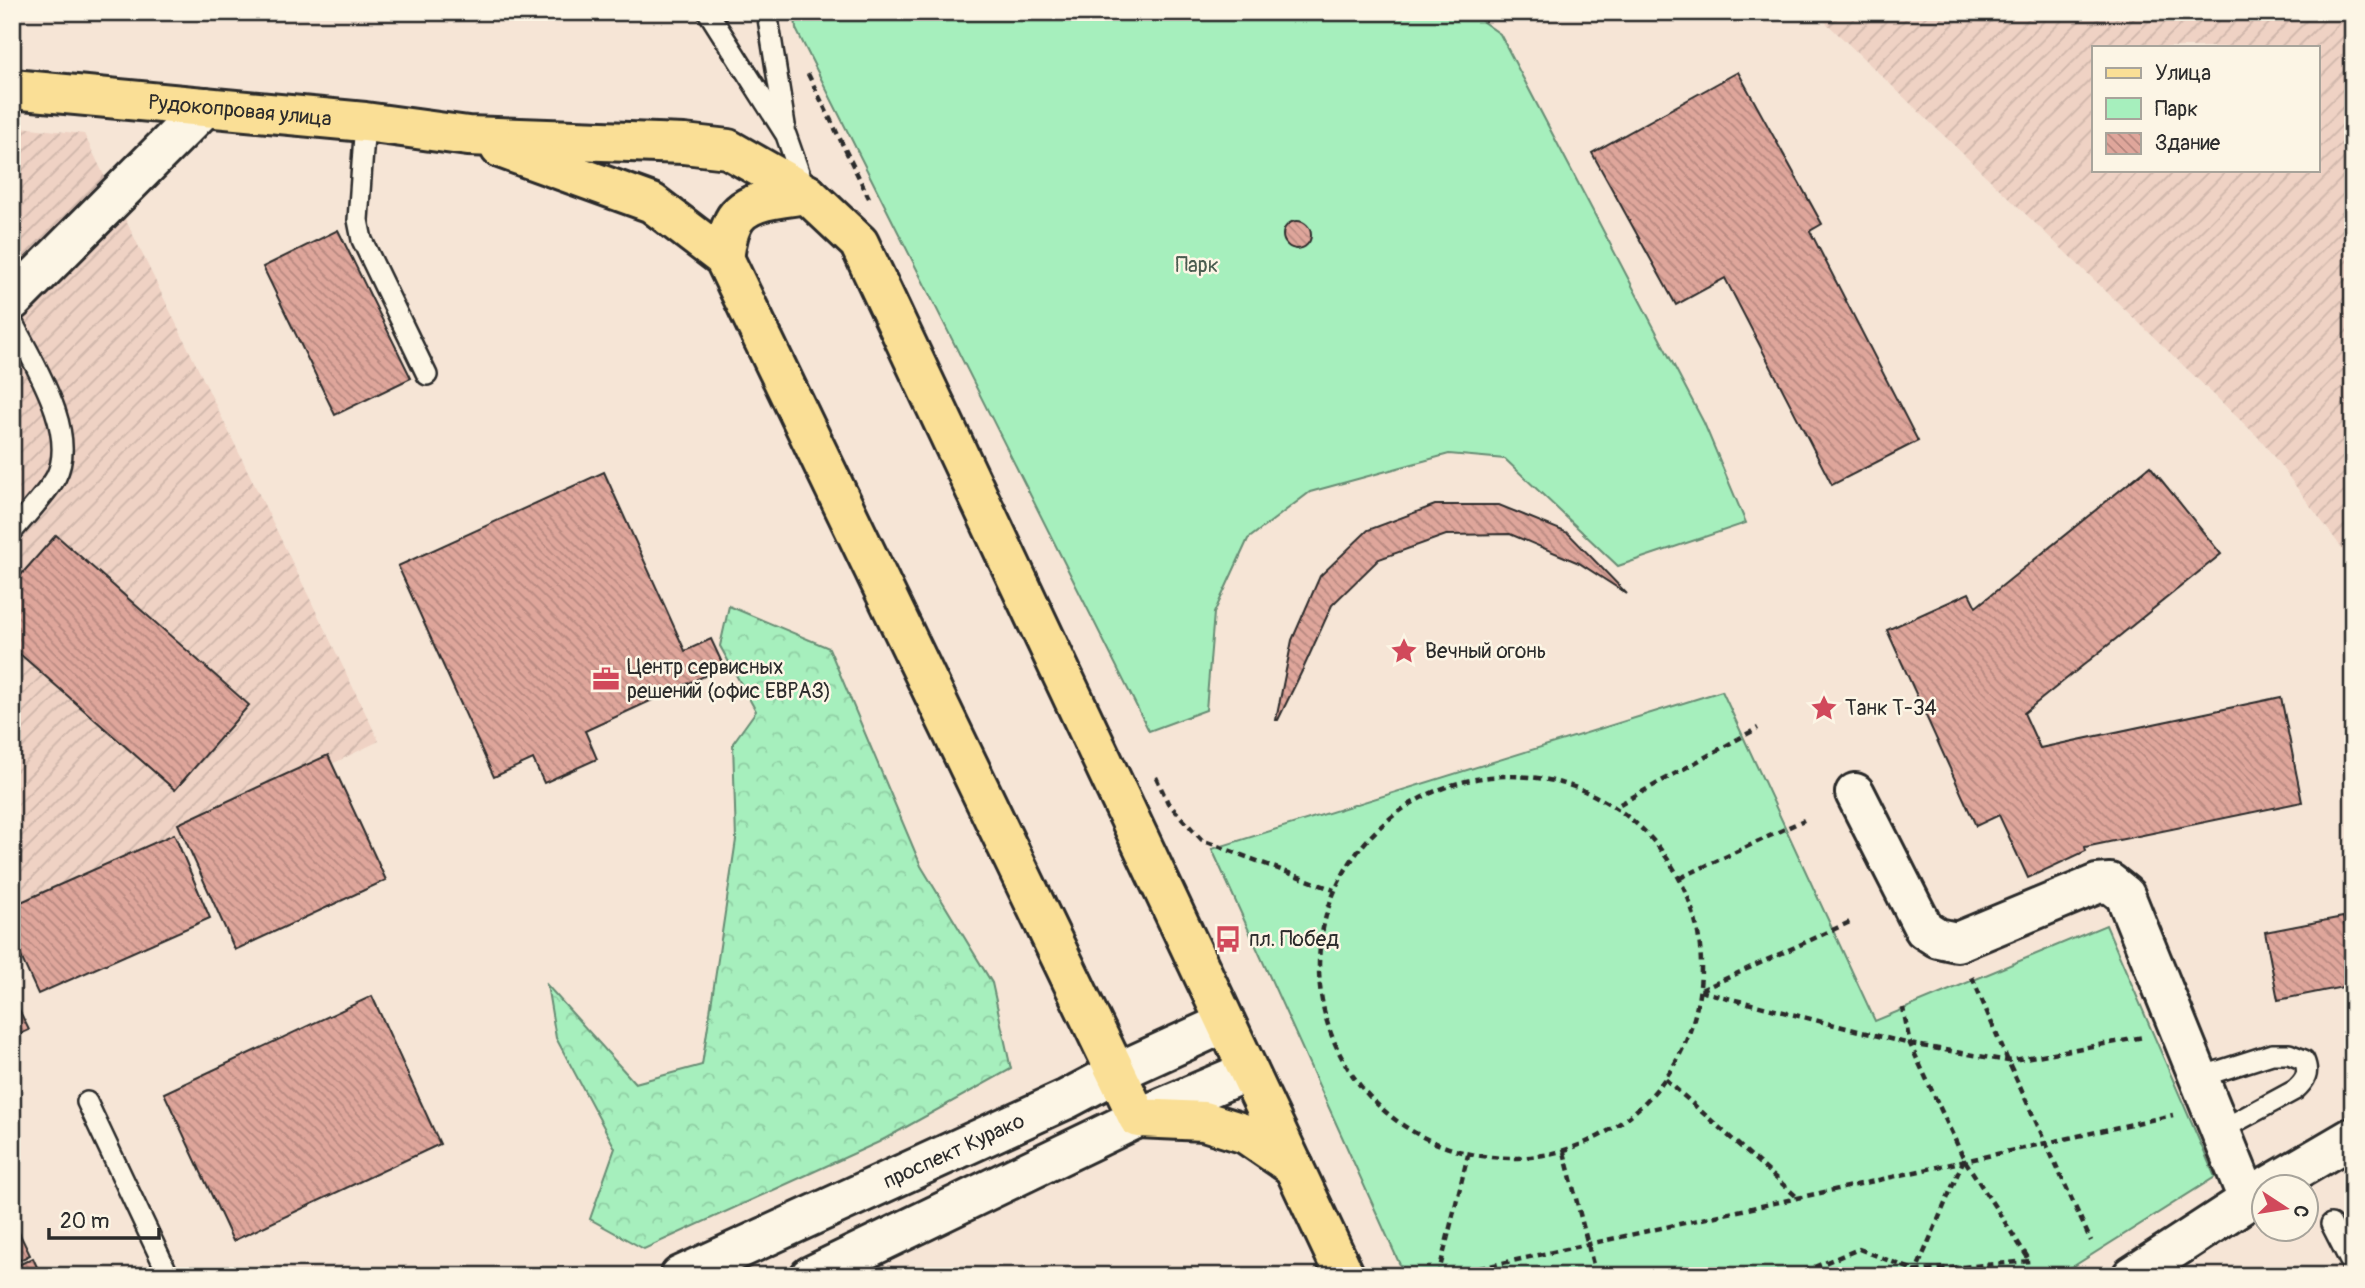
<svg xmlns="http://www.w3.org/2000/svg" width="2365" height="1288" font-family="Pangolin,sans-serif">
  <defs>
    <pattern id="industrial-furrows" width="10" height="10" patternUnits="userSpaceOnUse" patternTransform="scale(1.75)"><rect width="10" height="10" fill="#efd2c4"/><path d="M-1 1l2-2M0 10L10 0M9 11l2-2" fill="none" stroke="#cdb4a9"/></pattern>
    <pattern id="forest-crowns" width="20" height="18" patternUnits="userSpaceOnUse" patternTransform="scale(1.75)"><rect width="20" height="18" fill="#a6efbd"/><path d="M2 6a3 3 0 1 1 6 0M12 15a3 3 0 1 1 6 0" fill="none" stroke="#8fcda3"/></pattern>
    <pattern id="building-back-hatch" width="6" height="6" patternUnits="userSpaceOnUse" patternTransform="scale(1.75)"><rect width="6" height="6" fill="#dfa69b"/><path d="M-1 5l2 2M0 0l6 6M5-1l2 2" fill="none" stroke="#b5877f"/></pattern>
  </defs>
  <rect width="100%" height="100%" fill="#f6e5d6"/>
  <filter id="ink" filterUnits="userSpaceOnUse"><feTurbulence type="fractalNoise" baseFrequency=".0143" numOctaves="2"/><feDisplacementMap in="SourceGraphic" scale="14" xChannelSelector="R" yChannelSelector="G"/><feConvolveMatrix kernelMatrix="1 2 1 2 8 2 1 2 1" color-interpolation-filters="sRGB"/></filter>
  <g filter="url(#ink)">
    <g fill="url(#industrial-furrows)" fill-rule="evenodd">
      <path d="M1815,12h538v551l-91,-122zM2094,47h224v123h-224z"/>
      <path d="M12,126l72,8 295,607 -367,179z"/>
    </g>
    <path fill="url(#forest-crowns)" stroke="#688d74" stroke-width="2" d="M729,606l100,42 92,218 71,117 19,86 -132,73 -235,107 -54,-30 25,-71 -59,-110 -9,-53 88,98 67,-18 34,-225 -3,-97 23,-32 -36,-65z"/>
    <g fill="#a6efbd" stroke="#688d74" stroke-width="2">
      <path d="M795,12h674l31,22 204,389 42,100 -128,43 -113,-107 -56,-5 -139,38 -62,47 -34,74 -8,97 -57,21 -353,-702z"/>
      <path d="M1722,691l153,330 231,-96 109,252 -157,99h-653l-193,-427z"/>
    </g>
    <g fill="url(#building-back-hatch)" stroke="#2b2b2b" stroke-width="2">
      <path d="M1738,72l84,152 -12,7 108,210 -86,44 -107,-207 -49,27 -84,-152z"/>
      <circle cx="1297" cy="235" r="14"/>
      <path d="M338,230l73,148 -76,37 -72,-148z"/>
      <path d="M2150,466l71,88 -197,159 16,35 241,-51 21,105 -217,45 1,4 -58,27 -29,-63 -23,11 -89,-196 82,-37 7,14z"/>
      <path d="M604,472l81,179 26,-12 13,28 -139,64 12,28 -53,24 -11,-24 -39,18 -96,-211z"/>
      <path d="M1435,505h64l69,28 59,61 -48,-31 -69,-29 -64,1 -67,24 -47,46 -29,64 -25,51h-2l16,-80 28,-64 48,-46z"/>
      <path d="M56,535l193,170 -74,85 -163,-143v-62z"/>
      <path d="M328,755l58,125 -151,70 -57,-126z"/>
      <path d="M174,834l36,84 -172,76 -26,-57v-31z"/>
      <path d="M2343,917l10,53v15l-75,15 -13,-68z"/>
      <path d="M12,995l17,35 -17,8z"/>
      <path d="M372,996l68,148 -207,97 -69,-148z"/>
      <path d="M12,1218l18,37 -18,9z"/>
      <path d="M33,1258l8,18h-29v-8z"/>
    </g>
    <g fill="none" stroke-linecap="round" stroke-linejoin="round">
      <defs>
        <g id="lane">
          <path d="M708,12l78,123 20,57"/>
          <path d="M767,12l18,113"/>
          <path d="M365,122l-7,98 4,20 65,135"/>
          <path d="M12,321c20,40 67,111 44,156 -8,15 -32,40 -44,55"/>
          <path d="M2200,1077l72,-23h17l15,6c6,14 1,21 -9,30l-74,40"/>
          <path d="M87,1102l82,174"/>
          <path d="M2331,1224l22,43"/>
        </g>
        <g id="street">
          <path d="M12,301l193,-194"/>
          <path d="M1855,793l69,136 14,9 19,4 140,-58 13,-1 15,12 123,304"/>
          <path d="M2269,1186l84,-49"/>
          <path d="M2132,1276l132,-86"/>
        </g>
        <g id="secondary">
          <path id="s1" d="M680,1276l387,-177 51,-27 107,-49"/>
          <path d="M810,1276l328,-158 110,-47"/>
        </g>
        <g id="primary">
          <path id="s2" d="M12,89l353,33 103,14 216,8 44,5 79,45 52,49 486,1033"/>
          <path d="M500,148l152,55 72,55 414,860 66,3 42,13 48,33"/>
          <path d="M724,258c2,-11 3,-23 8,-33 10,-27 51,-27 75,-31"/>
        </g>
      </defs>
      <use href="#lane" stroke="#2b2b2b" stroke-width="24"/>
      <use href="#street" stroke="#2b2b2b" stroke-width="44"/>
      <use href="#secondary" stroke="#2b2b2b" stroke-width="44"/>
      <use href="#primary" stroke="#2b2b2b" stroke-width="44"/>
      <g stroke="#2b2b2b" stroke-width="4.5" stroke-dasharray="7 5" stroke-linecap="butt">
        <path d="M808,74l61,124"/>
        <circle cx="1510" cy="967" r="191"/>
        <path d="M1156,777l12,26 34,37 132,50"/>
        <path d="M1620,804l138,-76"/>
        <path d="M1680,878l124,-58"/>
        <path d="M1972,977l36,84 83,180"/>
        <path d="M1701,990l149,-68"/>
        <path d="M1700,991l210,53 98,17 136,-24"/>
        <path d="M1665,1079l132,118"/>
        <path d="M1564,1152l32,124"/>
        <path d="M1438,1276l30,-121"/>
        <path d="M1444,1276l729,-161"/>
        <path d="M1792,1276l67,-27 57,22 114,-10 -66,-102 -54,-115 -7,-36"/>
        <path d="M1914,1276l50,-117"/>
      </g>
      <use href="#lane" stroke="#fcf5e5" stroke-width="19"/>
      <use href="#street" stroke="#fcf5e5" stroke-width="38"/>
      <use href="#secondary" stroke="#fcf5e5" stroke-width="38"/>
      <use href="#primary" stroke="#fadf96" stroke-width="38"/>
    </g>
  </g>
  <defs>
    <symbol id="sight-bare" viewBox="-9 -9 18 18"><path d="M0-6L1.8-2.2L6-1.7L2.9 1.2L3.7 5.4L0 3.3L-3.7 5.4L-2.9 1.2L-6-1.7L-1.8-2.2Z" fill="#d1495b" stroke="#fcf5e5" stroke-width="2.5" paint-order="stroke"/></symbol>
    <symbol id="office-bare" viewBox="-9 -9 18 18"><path d="M-6-3h4V-5.5h4V-3h4V5H-6ZM-1-4.5V-3h2v-1.5ZM-6 0V1H6V0Z" fill="#d1495b" stroke="#fcf5e5" stroke-width="2.5" paint-order="stroke"/></symbol>
    <symbol id="bus-bare" viewBox="-9 -9 18 18"><path d="M-5-6H5V4H4V6H2V4H-2V6H-4V4H-5ZM-3.5-4V0h7V-4ZM-3.5 1.2v1.5H-2V1.2ZM2 1.2v1.5H3.5V1.2Z" fill="#d1495b" stroke="#fcf5e5" stroke-width="2.5" paint-order="stroke"/></symbol>
  </defs>
  <g fill-rule="evenodd">
    <use href="#sight-bare" x="1385" y="632" width="38" height="38"/>
    <use href="#office-bare" x="587" y="660" width="38" height="38"/>
    <use href="#sight-bare" x="1805" y="689" width="38" height="38"/>
    <use href="#bus-bare" x="1209" y="920" width="38" height="38"/>
  </g>
  <g text-anchor="middle" dominant-baseline="central" stroke-width="5" stroke-linejoin="round" paint-order="stroke">
    <g font-size="21" fill="#2b2b2b" stroke="#fcf5e5">
      <text stroke="none"><textPath href="#s2" startOffset="229">Рудокопровая улица</textPath></text>
      <text stroke="none"><textPath href="#s1" startOffset="301">проспект Курако</textPath></text>
    </g>
    <g font-size="21" fill="#4a5c50" stroke="#fcf5e5">
      <text x="1197" y="265">Парк</text>
    </g>
    <g font-size="21" fill="#2b2b2b" stroke="#fcf5e5" text-anchor="start">
      <text x="1425" y="651">Вечный огонь</text>
      <text x="627" y="667">Центр сервисных<tspan x="627" dy="24">решений (офис ЕВРАЗ)</tspan></text>
      <text x="1845" y="708">Танк Т-34</text>
      <text x="1249" y="939">пл. Побед</text>
    </g>
  </g>
  <rect width="2365" height="1288" fill="none" stroke="#fcf5e5" stroke-width="42"/>
  <rect x="21" y="21" width="2323" height="1246" fill="none" stroke="#2b2b2b" stroke-width="2.5" filter="url(#ink)"/>
  <rect x="2092" y="46" width="228" height="126" fill="#fcf5e5" stroke="#a8a49b" stroke-width="2"/>
  <rect x="2106" y="68" width="35" height="10" fill="#fadf96" stroke="#a8a49b" stroke-width="2"/>
  <text x="2155" y="80" font-size="21" fill="#2b2b2b">Улица</text>
  <rect x="2106" y="98" width="35" height="21" fill="#a6efbd" stroke="#a8a49b" stroke-width="2"/>
  <text x="2155" y="116" font-size="21" fill="#2b2b2b">Парк</text>
  <rect x="2106" y="133" width="35" height="21" fill="url(#building-back-hatch)" stroke="#a8a49b" stroke-width="2"/>
  <text x="2155" y="150" font-size="21" fill="#2b2b2b">Здание</text>
  <g transform="translate(2285 1208) rotate(102)"><circle r="33" fill="#fcf5e5" stroke="#a8a49b" stroke-width="2"/>
  <path d="M0-5L12 26L0 18L-12 26Z" fill="#d1495b"/>
  <text y="-10" font-size="19" font-weight="bold" text-anchor="middle" fill="#2b2b2b">С</text>
  </g>
  <path d="M49 1228v10h110v-10" fill="none" stroke="#2b2b2b" stroke-width="3.5"/>
  <text x="60" y="1228" font-size="21" fill="#2b2b2b" stroke="#fcf5e5" stroke-width="5" paint-order="stroke">20 m</text>
</svg>
